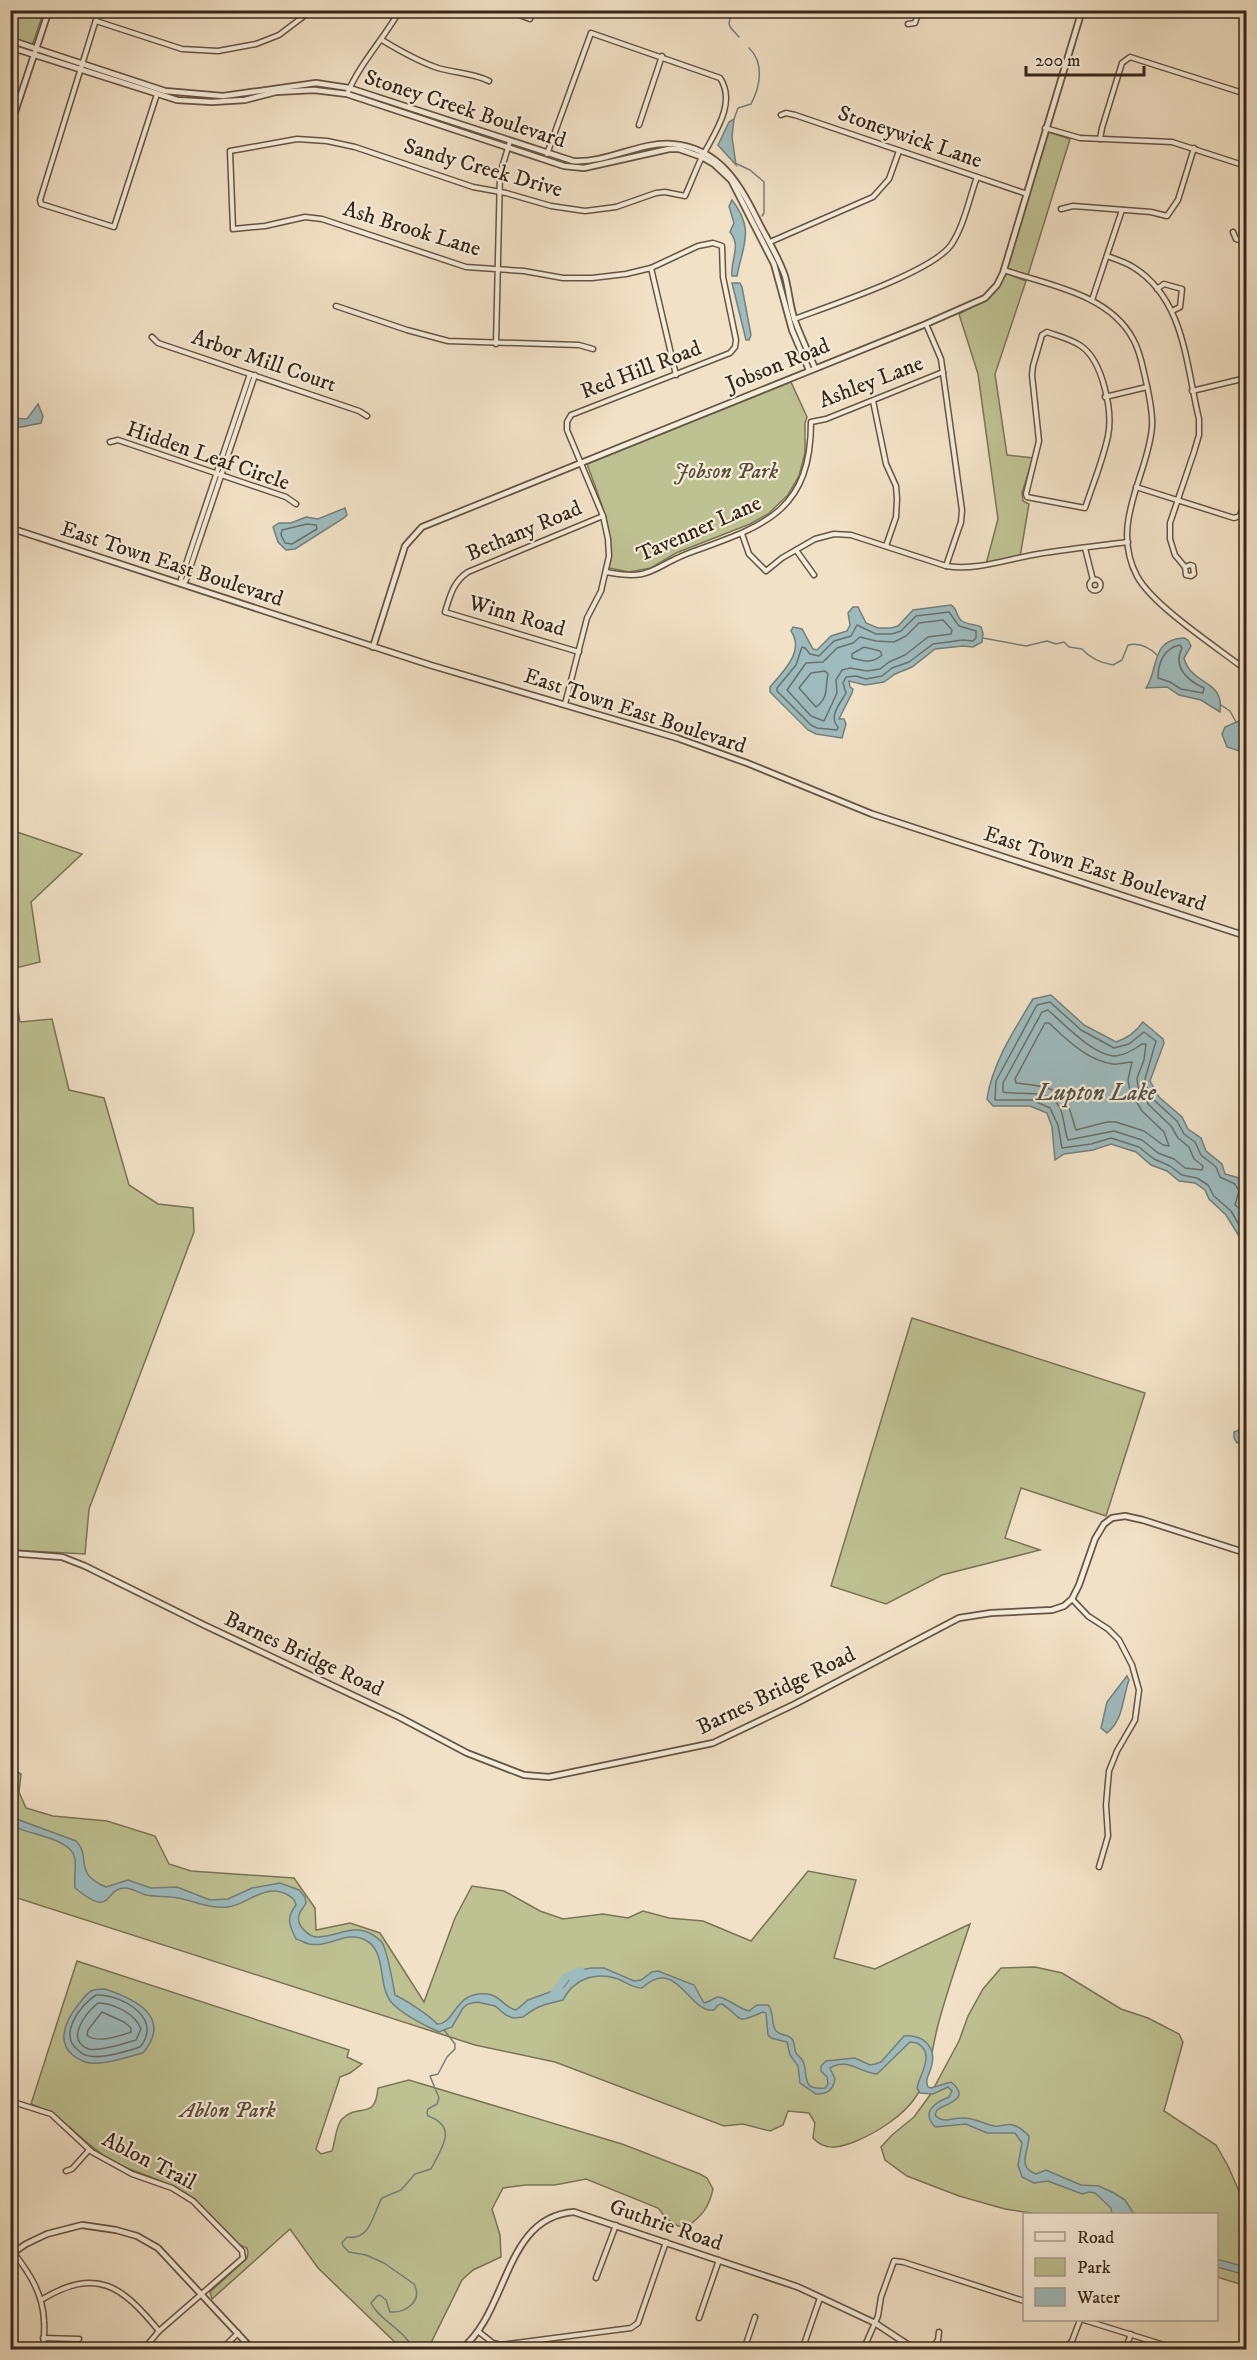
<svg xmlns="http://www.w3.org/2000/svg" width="1257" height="2360" font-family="'IM FELL DW Pica',serif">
  <rect width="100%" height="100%" fill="#f1e1c6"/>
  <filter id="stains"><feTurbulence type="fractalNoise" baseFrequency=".00333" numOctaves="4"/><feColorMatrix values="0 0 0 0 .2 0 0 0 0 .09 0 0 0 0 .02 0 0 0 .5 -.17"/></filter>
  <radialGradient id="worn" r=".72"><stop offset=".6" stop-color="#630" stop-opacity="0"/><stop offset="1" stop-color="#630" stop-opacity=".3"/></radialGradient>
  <g fill="#bec192" stroke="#7a7456" stroke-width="1.5">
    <path d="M11,11h33l-12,35 -21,-8z"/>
    <path d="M1048,132l22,7 -42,136 -22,-7 39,-135z"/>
    <path d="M1008,274l18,7 -31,93 12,81 26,3 -11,35 1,8 6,3 -9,53 -34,7 12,-45 -20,-145 -19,-60 31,-17 14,-22z"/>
    <path d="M791,382l16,35 -2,6v30l-6,23 -11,19 -20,19 -18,10 -74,29 -25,15 -22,4 -20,-4c6,-37 -10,-70 -22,-104z"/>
    <path d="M11,830l71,24 -51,48 9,60 -29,7 9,53 32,-3 17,71 35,8 25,87 29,19 35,4 1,24 -105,277 -4,45 -74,-4z"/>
    <path d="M912,1318l233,75 -39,123 -85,-28 -16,50 35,12 -98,25 -56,29 -55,-18z"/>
    <path d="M10,1768l11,6 -2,18 7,16 27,8 54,5 48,15 14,28 22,7 103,7 21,30 1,22 34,-7 30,10 44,69 31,-84 17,-32 32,5 36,20 23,8 40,-5 25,4 15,-7 26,7 34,3 48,20 57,-70 48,9 -22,78 41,11 95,-45c-11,33 -23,67 -32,101 -6,23 -8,50 -21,70 -13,21 -41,38 -63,47 -16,6 -29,9 -41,-4l2,-15 -6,-10 -21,-2 -5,14 -13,6 -27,-7 -19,2 -169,-64 -80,-17 -464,-149z"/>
    <path d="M77,1961l272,89 -2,7 15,7 -12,9 -10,4 -24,72 5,5 11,-3c3,-9 4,-26 10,-32 17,-17 33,3 36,-31l31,-8 213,64 78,30 7,4 6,11c-4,18 -11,27 -26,38l-9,-1 -11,-7 -9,-11 -72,-29 -31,6h-29l-23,3 -11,21 8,26 1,22 -28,13 -11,10 -32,65v4h-28l-84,-81 -28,-39 -78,70 -2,-7 37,-34 1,-6 -1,-4 -9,-4c-21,-23 -42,-44 -70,-59 -20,-11 -43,-15 -62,-28 -29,-19 -42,-41 -75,-53z"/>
    <path d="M1035,1967l27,6 59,36 27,9 31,16 4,8 -19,69 52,34 12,21 11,25 7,27v68l-29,-9 -1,-63h-178l-33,-5 -46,-13 -52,-20 -22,-16 -4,-13 11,-12 22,-18 16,-22 29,-54 9,-25 15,-27 18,-21z"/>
  </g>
  <g fill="#9ebbbd" stroke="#747f7b" stroke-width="1.5">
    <path d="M734,119l-2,18 4,28 -18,-20 11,-23z"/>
    <path d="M732,200c23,30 11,44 5,76h-5c-2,-17 10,-29 -2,-44l4,-9 -5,-17z"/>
    <path d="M732,283h8l2,4 9,48 -2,5h-3z"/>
    <path d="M38,404l5,12 -2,7 -20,4h-10v-9l16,1z"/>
    <path d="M345,508l2,7 -3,3 -49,31 -9,1 -8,-8 -5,-15 6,-4h12l15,-6 12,2z"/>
    <path d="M951,605c7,4 5,12 11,16 6,4 13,3 19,6l2,6 -1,9 -9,5 -10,-1 -28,3 -23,18 -17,7 -11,8 -19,3 -16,-4 1,6 3,2 -1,4 -13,26h5l2,5 -4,14 -26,-4 -8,-4 -38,-38v-5c13,-15 35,-36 21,-56l2,-4 9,2 11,20 4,1 14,-14 16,-5 3,-6 -2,-12 5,-6h5l8,16 12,5h13l7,-2 15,-16z"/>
    <path d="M1184,638l4,2 3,6 -7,12c7,28 41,21 36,54l-19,-12 -22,-5 -12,-8 -21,1c13,-18 4,-49 38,-50z"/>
    <path d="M1246,718v35l-19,-6 -5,-13 3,-7z"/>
    <path d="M1051,995l33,30 32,17c12,-4 20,-10 27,-20l20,17 1,4 -14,38 9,16 23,20 6,12 13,9 5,13 16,13 3,10 14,4 7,13 -6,11 6,3v33l-7,-2 -13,-21 -17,-16 -4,-9 -10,-7 -16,-2 -12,-10 -16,-6 -15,-13 -25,-8 -18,6 -29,4 -9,6 -3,-33 -5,-14 -17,-7h-37l-6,-7c5,-35 27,-69 46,-100z"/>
    <path d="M1246,1427v14l-9,2 -3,-5v-6z"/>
    <path d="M1127,1676l2,4c-7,19 -5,39 -22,53l-6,-5 6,-26z"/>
    <path d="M11,1817l65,24c16,16 -4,32 30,46l22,-7 23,8 26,-1 33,13 18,-1 24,-11 28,-5 19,7 6,7 1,6c-2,4 -6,8 -7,12 -3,10 10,23 20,22 24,-1 38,-18 62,4 6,6 12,43 14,54 9,4 37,22 42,29 19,0 17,-34 51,-30 12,1 16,14 28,16l12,-10 36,-13 11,-16 16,-3h13l30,13 7,-1 11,-8 6,-1 36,14 10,18c6,-1 9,-5 14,-6 6,-1 21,12 31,14l8,-6h11c6,7 3,13 6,22 3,10 14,6 18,12 3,4 2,10 4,14 3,4 7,6 8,11 4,15 -2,26 21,24l3,-4 -1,-7 -6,-6v-5l5,-5 29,-3 15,7 5,-1 6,-2 23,-26c18,-2 32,10 28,28 -1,9 -8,14 -4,23l3,1 20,-6c21,17 -4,21 -14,28l-2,5c8,9 16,3 27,3 11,-1 22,6 32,8 7,1 13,-3 19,-1 7,2 11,6 16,11 0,15 -13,31 7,38l10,-4 35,15 18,1 15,7 11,7 9,14h-22l-1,-6 -16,-15 -6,-1 -7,2 -34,-13 -14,2 -12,-6 -4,-12 4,-22 -7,-10h-28l-21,-9 -31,3c-14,-15 -1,-24 14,-30l3,-6 -4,-4 -15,7 -13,-1 -3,-5c3,-15 19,-34 0,-45l-7,-1 -33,32c-17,-1 -30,-17 -47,-6l5,11c-2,11 -7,15 -19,15l-16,-11 -2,-17 -8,-11 -3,-13 -16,-4 -3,-3 -2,-22 -3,-1c-30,13 -18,7 -41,-8l-4,1 -4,5c-25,4 -37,-55 -72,-22 -11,0 -17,-7 -27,-10 -22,-6 -42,2 -52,22 -19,5 -23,4 -40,17l-10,1 -7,-3 -11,-9 -18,-4 -9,2 -5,4 -11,19 -13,5c-13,-6 -37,-18 -47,-29 -15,-17 -5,-50 -25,-62 -20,-12 -37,7 -58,3 -4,-1 -9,-4 -13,-5 -7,-14 -10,-22 0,-34 -1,-5 -3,-7 -8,-10 -24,-13 -40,10 -60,12 -17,2 -34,-6 -50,-9 -10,-2 -21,-1 -32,-3 -7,-2 -14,-7 -21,-7 -22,0 -11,32 -50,0 -1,-10 1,-20 0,-29 -3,-22 -49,-24 -64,-34z"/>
    <path d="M105,1989c30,10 68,28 38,64 -16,4 -45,14 -58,9 -31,-12 -23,-37 -7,-57 4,-5 8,-11 13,-14 4,-2 9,-2 14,-2z"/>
    <path d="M1216,2259l30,8v8l-29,-8z"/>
  </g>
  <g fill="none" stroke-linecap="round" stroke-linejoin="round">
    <g stroke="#6a706b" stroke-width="1.5">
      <path d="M307,524l9,1 1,4 -25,15 -7,-1 -4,-8 1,-5z"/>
      <path d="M949,612l10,14 17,5v7l-3,3 -10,-1 -30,4 -24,18 -17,6 -10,8 -16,3 -10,-3 -10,1 -3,6 3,10c-6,11 -18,23 -8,34l-1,3 -20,-2 -6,-3 -34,-34v-3l19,-23 6,-18 3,1 5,6 9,2 15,-15 17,-5 6,-11 19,9h16l9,-3 15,-15z"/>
      <path d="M943,620l9,10 -1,4 -23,3 -23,18 -16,7 -9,7 -13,2 -17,-3 -8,2 -6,10 1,13 -13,28 -13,-5 -24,-26 19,-27 17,-1 14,-14 16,-5 7,-6 16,4 18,1 12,-6 13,-13z"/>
      <path d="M1180,645l2,3c-10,19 6,33 22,40l-1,5 -22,-4 -11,-7 -12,-4c0,-15 6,-30 22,-33z"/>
      <path d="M864,647l16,4 2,4c-10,9 -18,6 -30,3v-4z"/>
      <path d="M825,671l3,3c-3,13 1,24 -12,33l-17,-19 12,-15z"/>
      <path d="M1048,1010c16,14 46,46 68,46 10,-1 19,-7 26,-12h4l-2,16 -7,18 1,9 11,18 22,21 7,12 11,9 5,12 9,7 -1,4 -17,-2 -11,-9 -16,-6 -16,-13 -28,-9 -46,9c-4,-9 -3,-21 -8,-32 -11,-21 -40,-12 -57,-16v-9l39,-71z"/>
      <path d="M1045,1023h4c17,16 39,38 64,41 6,1 13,-2 19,-2l-4,18 2,11 12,20 22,21 5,14 -6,-1 -19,-14 -28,-9h-9l-31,8c-3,-8 -5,-19 -9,-27 -10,-18 -34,-18 -51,-20l-1,-4z"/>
      <path d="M1246,1210l-7,-2 -4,-3 4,-14 -4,-7 -15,-7 -4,-10 -15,-12 -6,-13 -11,-8 -7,-13 -22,-20 -10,-17v-5l11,-38 -12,-9 -15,12 -15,4 -33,-18 -31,-28 -13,3 -41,76 -1,19h37l18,8 8,17 4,23 29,-4 20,-6 28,9 15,12 16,7 12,9 15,3 11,7 6,11 17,15 11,19 4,2"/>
      <path d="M96,1995c25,-1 68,23 44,52 -13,4 -37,12 -50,9 -5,0 -9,-3 -12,-6 -20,-15 2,-45 18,-55z"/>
      <path d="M98,2003c15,0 38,11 43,26l-5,11c-10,3 -37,12 -47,9 -25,-9 -3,-36 9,-46z"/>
      <path d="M102,2012l22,10 7,6v4c-11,4 -35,12 -44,3l1,-5z"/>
    </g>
    <g stroke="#747f7b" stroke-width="1.5">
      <path d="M733,10c-6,16 -6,14 6,27"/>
      <path d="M734,119l4,-11 13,-4c9,-17 14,-41 -2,-56"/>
      <path d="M735,163l15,7 14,12v31l-2,3"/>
      <path d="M983,638l43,8 21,-5 9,3 8,-2 5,5 13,2c8,9 19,14 31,16l9,-5 6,-15c12,-3 21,2 29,10"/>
      <path d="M1221,705l9,6 6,11"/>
      <path d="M414,2350c-9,-20 -35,-30 -43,-47l6,-7 3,-1 6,5 4,12c16,1 33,-11 24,-28l-30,-21 -18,-8 -17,-3 -6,-6 -1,-3 5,-6c24,4 26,-24 35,-39l19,-8 14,-16 16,-5c10,-20 28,-42 -3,-53l-1,-3 1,-4 9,-5 2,-6 -9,-22 8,-2 9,-17 8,-8v-5l-11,-14"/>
    </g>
    <path stroke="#9ebbbd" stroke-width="8" d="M552,1996l14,-19 15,-6"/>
    <defs>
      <g id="minor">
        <path d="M99,10l-59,190 1,4 73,23 43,-133"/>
        <path d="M506,10l24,9"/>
        <path d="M1235,10l11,4"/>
        <path d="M96,21l86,28 36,2 38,-7 23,-9 33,-25"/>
        <path d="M908,24l7,-1 4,-13"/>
        <path d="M382,40c18,11 35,21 56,28 17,5 35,5 51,13"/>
        <path d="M347,94c13,-31 36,-54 53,-84"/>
        <path d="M781,115l5,-2 9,2 232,79"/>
        <path d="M639,125l23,-69"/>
        <path d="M1045,128l35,10 92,4 74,24"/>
        <path d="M1100,139l2,-11 20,-65 8,-6 116,37"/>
        <path d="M547,154l44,-121 129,45c17,25 -6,56 -18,79 -6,12 -11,26 -17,39l-20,-4 -9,1 -40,14 -31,4 -34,-5 -45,-13 -33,-6 -118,-40 -28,-6 -30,-2 -67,12 3,78 32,-3 40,-9 17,2 144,48 58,4 39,7h29l34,-4 25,-6 47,-22 15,-3 9,3 1,31 13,63 -1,7 -5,6 -159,62 -4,7v8l36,86 5,23 1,17 -8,35 -14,27 -22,86"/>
        <path d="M1061,209l12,-3 78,6 16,4 11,-16 16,-52"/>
        <path d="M1233,232l3,7 10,3"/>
        <path d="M770,242l103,-45 16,-18 10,-28"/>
        <path d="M1107,256c8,3 18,6 26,11 52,32 53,99 66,152v16l-5,17 -24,71v16l5,16 10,12 1,8 5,1 3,-2 -1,-8 -3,-1 -5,2"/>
        <path d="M651,268l25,107"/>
        <path d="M1004,270c44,15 105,24 129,69 7,12 9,25 12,38 10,43 10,52 -3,93 -12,36 -24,70 -5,106 16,30 81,72 109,94"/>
        <path d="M1157,289l7,-5 18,5 -2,18 -8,4"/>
        <path d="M1246,290l-4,27 4,21"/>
        <path d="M1092,300l30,-90"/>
        <path d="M336,306l71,24 41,11 131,4 14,4"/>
        <path d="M794,319c35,-13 138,-47 157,-74 13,-19 18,-46 26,-68"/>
        <path d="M926,324l15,35 21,151 -1,12 -15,44"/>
        <path d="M1047,332c11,4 24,7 34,14 22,15 32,66 27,90 -5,24 -15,48 -23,72l-53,-10 -5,-1 -1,-3 13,-53 -7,-66 1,-9 9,-31z"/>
        <path d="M152,337l6,6 201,68 8,5"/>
        <path d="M496,344l4,-170 10,-33"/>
        <path d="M1192,391l54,-13"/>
        <path d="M1105,397l42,-10"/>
        <path d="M873,401l13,63 10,22 1,13 -1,18 -10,29"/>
        <path d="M110,442l8,-2 168,57 10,7"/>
        <path d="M1136,487l98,31 6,-2 6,-19"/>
        <path d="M742,534l7,20 17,17 16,-13 33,-19 19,-5 17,1 95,31c31,5 61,-7 92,-12 30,-5 60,-8 90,-12"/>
        <path d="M1085,548l8,32"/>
        <path d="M796,550l18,25"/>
        <path d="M606,572c47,9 44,-4 83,-19 74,-27 122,-40 122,-131l15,-3 117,-47"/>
        <circle cx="1095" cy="585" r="5.5"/>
        <path d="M182,584l-1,-5 69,-205"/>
        <path d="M183,584l3,-4 69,-205"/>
        <path d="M579,652l-134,-40c5,-16 8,-30 23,-40l135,-56"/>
        <path d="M1243,935l3,-12"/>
        <path d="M1072,1599l16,17 20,13 11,11 13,25 7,25 -4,30 -18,31 -8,20 -3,34 2,31 -9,31"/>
        <path d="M10,2101l41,13 41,38 40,22 40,14 21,13 49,50 1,7 -84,73 -16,19"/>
        <path d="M66,2171l6,-2 17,-19"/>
        <path d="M14,2253c16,21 29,41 30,68 1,10 -1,19 0,29"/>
        <path d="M596,2278l20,-53"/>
        <path d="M41,2300c56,-34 81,-14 118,31"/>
        <path d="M699,2318l20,-58"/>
        <path d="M1084,2320l96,30"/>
        <path d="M479,2332l14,11 8,2 130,-17 7,-5 28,-81"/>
        <path d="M43,2338l36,1"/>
        <path d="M221,2350l17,-17"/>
        <path d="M744,2350l11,-33"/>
        <path d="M802,2350l18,-52"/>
        <path d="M863,2350l15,-34 3,-19 13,-36 9,1 121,39"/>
        <path d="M931,2350l7,-10 1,-8"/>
        <path d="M997,2350v-1"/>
        <path d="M1065,2350l7,-9 8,-21"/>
        <path d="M1125,2350l6,-16"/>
      </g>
      <g id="tertiary">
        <path d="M10,40l155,51 58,5 93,-13 33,5 224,73c35,2 65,-19 99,-17 50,4 69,43 89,83 9,16 18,32 24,49 4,15 5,31 10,45 6,16 13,31 20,47"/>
        <path d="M10,47l167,53 35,2 33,-2 31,-8 38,-2 33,4 217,72 20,2 85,-19h10l23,8 12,7 17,16 43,84 18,66 17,40"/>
        <path d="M10,127l39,-117"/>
        <path d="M10,528l420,137 247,73 70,25 125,51 374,122"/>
        <path d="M373,647l32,-101 17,-19 504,-203 59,-26 12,-13 6,-12 79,-263"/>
        <path d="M10,1553l52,4 23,9 119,59 195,92 68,36 57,22 25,2 164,-34 82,-39 164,-86 32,-5 61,-3 12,-4 8,-7 7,-14 16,-46 9,-15 8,-6 13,-2 18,4 103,33"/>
        <path d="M10,2255l16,-11 21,-10 35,-9 34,5 21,6 21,12 95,102"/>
        <path d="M460,2350c49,-37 43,-133 114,-138l224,75 77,36 41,27"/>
      </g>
    </defs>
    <use href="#minor" stroke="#655544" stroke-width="7"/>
    <use href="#tertiary" stroke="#655544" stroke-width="8"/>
    <use href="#minor" stroke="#f6ecda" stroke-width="4"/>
    <use href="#tertiary" stroke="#f6ecda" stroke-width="4.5"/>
  </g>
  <g text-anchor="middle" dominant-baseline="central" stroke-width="4.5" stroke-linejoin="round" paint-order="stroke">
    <g font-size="22" fill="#362619" stroke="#f6ecda">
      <text transform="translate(465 109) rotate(18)">Stoney Creek Boulevard</text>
      <text transform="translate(910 137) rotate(19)">Stoneywick Lane</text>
      <text transform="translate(483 168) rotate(16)">Sandy Creek Drive</text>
      <text transform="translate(412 229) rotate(17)">Ash Brook Lane</text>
      <text transform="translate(264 361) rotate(19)">Arbor Mill Court</text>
      <text transform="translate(778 365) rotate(-22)">Jobson Road</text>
      <text transform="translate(641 370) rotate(-21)">Red Hill Road</text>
      <text transform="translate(871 382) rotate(-21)">Ashley Lane</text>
      <text transform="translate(208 456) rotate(19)">Hidden Leaf Circle</text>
      <text transform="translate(699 529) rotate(-24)">Tavenner Lane</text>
      <text transform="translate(524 531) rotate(-23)">Bethany Road</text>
      <text transform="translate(172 564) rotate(18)">East Town East Boulevard</text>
      <text transform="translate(517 616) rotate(16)">Winn Road</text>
      <text transform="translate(635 711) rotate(18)">East Town East Boulevard</text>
      <text transform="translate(1095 869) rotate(18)">East Town East Boulevard</text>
      <text transform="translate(304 1654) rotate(25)">Barnes Bridge Road</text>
      <text transform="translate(776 1691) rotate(-26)">Barnes Bridge Road</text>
      <text transform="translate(149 2161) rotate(27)">Ablon Trail</text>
      <text transform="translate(666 2225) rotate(19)">Guthrie Road</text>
    </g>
    <g font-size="22" font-style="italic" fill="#584d37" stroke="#f6ecda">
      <text x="726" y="471">Jobson Park</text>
      <text x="228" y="2110">Ablon Park</text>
    </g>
    <g font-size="24" font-style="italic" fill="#55534a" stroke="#f6ecda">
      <text x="1096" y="1093">Lupton Lake</text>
    </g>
  </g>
  <rect width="1257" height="2360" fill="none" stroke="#f1e1c6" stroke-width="36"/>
  <rect x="12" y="12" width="1233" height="2336" fill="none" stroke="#362619" stroke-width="3"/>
  <rect x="18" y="18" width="1221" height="2324" fill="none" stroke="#362619" stroke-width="1.5"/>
  <rect x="1023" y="2213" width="195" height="108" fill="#f6ecda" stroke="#a99d8d" stroke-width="1.5"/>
  <rect x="1035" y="2232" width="30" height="9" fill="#f6ecda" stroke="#a99d8d" stroke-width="1.5"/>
  <text x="1077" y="2243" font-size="18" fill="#362619">Road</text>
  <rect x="1035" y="2258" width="30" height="18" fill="#bec192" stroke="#a99d8d" stroke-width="1.5"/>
  <text x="1077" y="2273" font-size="18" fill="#362619">Park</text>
  <rect x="1035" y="2288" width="30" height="18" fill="#9ebbbd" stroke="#a99d8d" stroke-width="1.5"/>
  <text x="1077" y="2303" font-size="18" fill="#362619">Water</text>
  <path d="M1026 66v9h118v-9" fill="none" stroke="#362619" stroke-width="3"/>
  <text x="1035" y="66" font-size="18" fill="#362619" stroke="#f6ecda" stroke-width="4.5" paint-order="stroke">200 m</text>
  <rect width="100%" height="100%" filter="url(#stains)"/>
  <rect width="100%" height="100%" fill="url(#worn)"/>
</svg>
